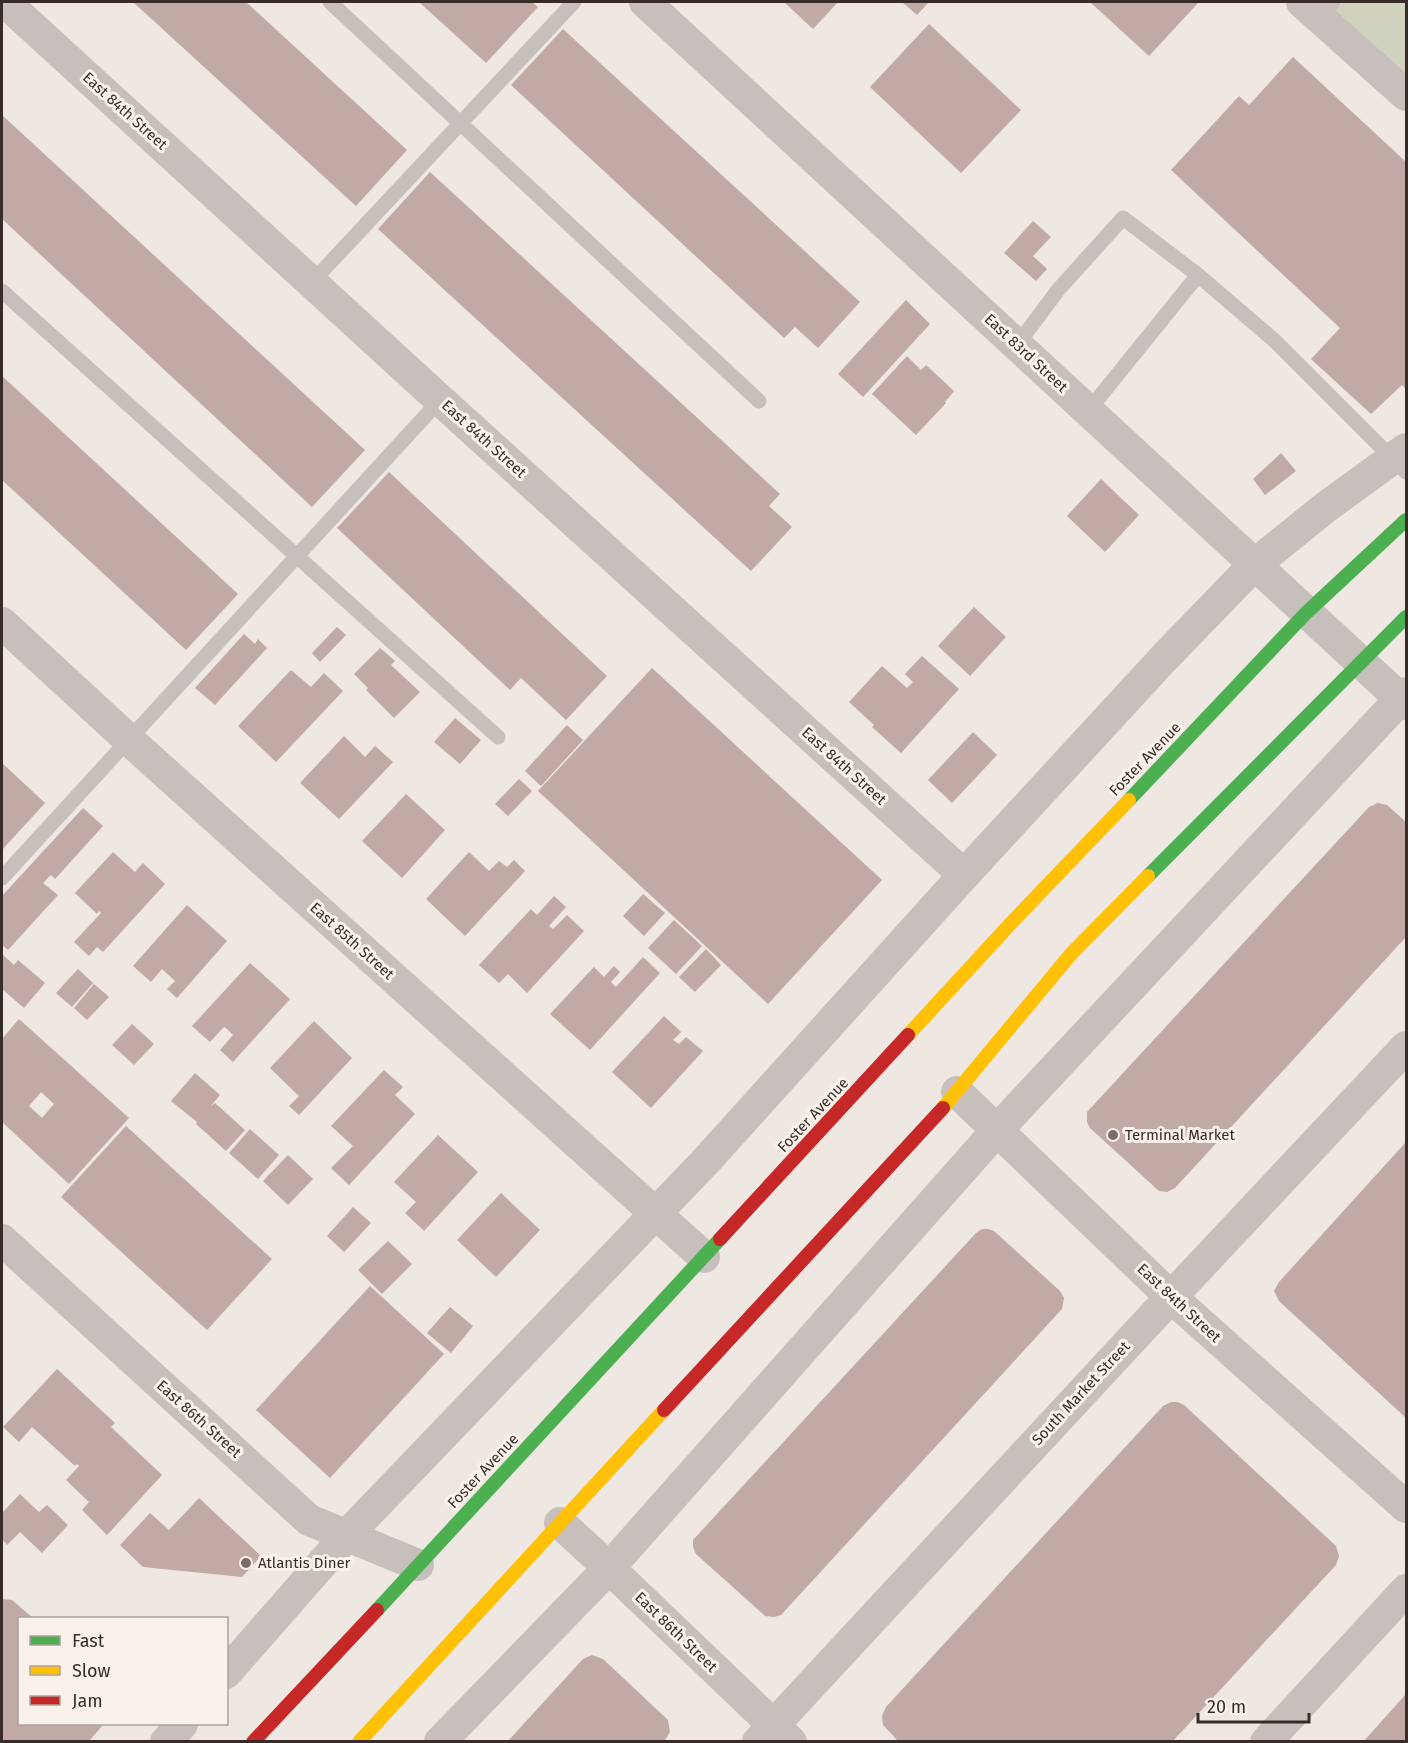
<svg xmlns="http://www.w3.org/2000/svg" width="1408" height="1743" font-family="'Fira Sans',sans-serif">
  <rect width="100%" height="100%" fill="#eee7e2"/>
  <path fill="#d1d2bd" d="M1343,2h63v93l-82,-73z"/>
  <g fill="#c1a9a5" fill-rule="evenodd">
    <path d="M133,2h113l161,148 -51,56z"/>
    <path d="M419,2h113l6,5 -52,56z"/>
    <path d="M784,2h54l-25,27z"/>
    <path d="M902,2h27l-12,13z"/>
    <path d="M1090,2h109l-50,54z"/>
    <path d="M929,24l92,86 -60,63 -91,-86z"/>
    <path d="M563,29l297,273 -42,46 -23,-21 -11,11 -273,-253z"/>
    <path d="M1293,57l113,105v227l-4,-4 -31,29 -60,-55 29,-31 -169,-158 68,-74 10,9z"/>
    <path d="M2,115l363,335 -53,57 -310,-288z"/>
    <path d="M430,172l350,322 -11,12 23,21 -41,44 -373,-342z"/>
    <path d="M1033,221l18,16 -18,19 14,13 -11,12 -32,-28z"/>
    <path d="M906,300l24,24 -67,73 -25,-23z"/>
    <path d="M907,356l14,14 5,-5 28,26 -9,11 1,1 -30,32 -44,-41z"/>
    <path d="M2,376l236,218 -52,56 -184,-170z"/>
    <path d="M1281,453l15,18 -31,24 -12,-16z"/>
    <path d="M389,472l218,204 -41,44 -45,-42 -11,12 -173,-162z"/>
    <path d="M1101,479l38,36 -34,37 -38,-36z"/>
    <path d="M974,607l32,30 -36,39 -32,-30z"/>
    <path d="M337,627l9,8 -26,27 -8,-9z"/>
    <path d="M244,634l11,10 3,-5 9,9 -52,57 -20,-17z"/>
    <path d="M380,648l15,13 -4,4 29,27 -26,26 -28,-28 2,-2 -14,-14z"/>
    <path d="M922,656l37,33 -58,64 -29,-26 2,-2 -25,-23 33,-36 25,22 6,-6 -8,-8z"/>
    <path d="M652,668l230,212 -114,124 -230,-213z"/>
    <path d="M291,670l20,17 13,-14 19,18 -67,71 -38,-36z"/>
    <path d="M455,718l26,22 -21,24 -26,-22z"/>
    <path d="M567,725l16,15 -42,46 -16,-15z"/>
    <path d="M973,732l24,23 -45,48 -24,-23z"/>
    <path d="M344,736l21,21 10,-11 18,16 -54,57 -39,-36z"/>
    <path d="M2,763l43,40 -43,47z"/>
    <path d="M519,779l13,12 -24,25 -13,-12z"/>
    <path d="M406,794l39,36 -43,48 -40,-37z"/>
    <path d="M1378,803l9,2 19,17v115l-231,251 -8,4 -8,-1 -69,-63 -3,-6v-10l282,-305z"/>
    <path d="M83,808l20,18 -48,53 -4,-4 -8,8 15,12 -50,55 -6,-5v-49z"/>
    <path d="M113,852l22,20 8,-9 22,21 -62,68 -6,-5 -8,9 -15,-14 27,-29 -2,-2 -2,3 -22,-21z"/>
    <path d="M469,852l20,19 10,-10 8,6 7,-7 11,11 -60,65 -39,-37z"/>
    <path d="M643,894l22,19 -21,23 -21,-20z"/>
    <path d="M554,896l12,11 -17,19 4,3 14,-14 17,16 -57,62 -19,-19 -9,9 -20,-18 52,-56 6,6z"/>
    <path d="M187,905l40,36 -50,57 -10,-9 8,-8 -13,-12 -11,13 -18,-16z"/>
    <path d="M674,920l28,26 -26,28 -28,-26z"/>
    <path d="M706,949l15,16 -26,27 -16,-15z"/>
    <path d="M2,954l12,11 4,-5 27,23 -21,25 -22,-19z"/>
    <path d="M643,957l17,16 -70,77 -40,-36 44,-47 10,10 10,-11 6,6 -9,10 5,5z"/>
    <path d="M250,963l40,36 -57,63 -13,-12 13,-15 -6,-6 -3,-2 -14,15 -18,-16z"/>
    <path d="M78,969l15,14 -21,24 -16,-14z"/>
    <path d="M94,984l15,13 -22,23 -13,-12z"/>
    <path d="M664,1016l17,16 -8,8 6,4 7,-7 17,14 -52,57 -39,-36z"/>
    <path d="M19,1019l110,99 -60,66 -67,-62v-83zM41,1092l13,12 -12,14 -13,-12z"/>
    <path d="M314,1021l38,37 -53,57 -10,-9 10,-10 -29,-28z"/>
    <path d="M132,1024l22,20 -20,21 -22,-20z"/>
    <path d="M384,1070l19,17 -8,8 20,19 -66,71 -18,-17 22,-22 -22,-20z"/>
    <path d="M195,1073l25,22 -10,12 5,-4 30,27 -19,21 -30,-27 1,-2 -26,-21z"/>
    <path d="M126,1126l146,133 -65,71 -146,-133z"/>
    <path d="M250,1129l29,26 -21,24 -29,-26z"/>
    <path d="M438,1135l40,37 -54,59 -19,-18 11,-11 -22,-20z"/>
    <path d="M1406,1142v276l-127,-117 -5,-10 5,-9z"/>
    <path d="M288,1155l25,24 -25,26 -25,-24z"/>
    <path d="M501,1193l39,37 -44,47 -39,-37z"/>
    <path d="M353,1207l18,16 -27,29 -17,-16z"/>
    <path d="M982,1229h6l6,2 66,60 4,7 -2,11 -281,306 -7,2 -9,-1 -69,-62 -3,-7v-7l283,-307z"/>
    <path d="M388,1241l24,23 -30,30 -24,-24z"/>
    <path d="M370,1286l74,68 -114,124 -74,-68z"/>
    <path d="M450,1307l23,19 -22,27 -24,-20z"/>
    <path d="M57,1369l58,54 -4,4 51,48 -55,60 -25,-25 7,-8 -23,-22 13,-14 -2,-2 -2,2 -43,-39 -13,15 -16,-15z"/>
    <path d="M1171,1402h7l6,3 152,141 3,10 -3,9 -164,177h-273l-16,-17 -1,-9 4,-9 277,-301z"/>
    <path d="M20,1494l19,18 8,-7 21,20 -26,28 -22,-21 -13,13 -5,-6v-26z"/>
    <path d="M199,1498l62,58 -19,21 -99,-10 -23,-22 30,-32 19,17z"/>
    <path d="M2,1599l10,1 21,18h-13v106h84l-16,18h-86z"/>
    <path d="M592,1655l11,4 65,61 2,12 -5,8 -158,2 76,-83z"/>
    <path d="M1406,1694v48h-43z"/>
  </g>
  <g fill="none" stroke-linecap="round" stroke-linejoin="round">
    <g stroke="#c7bfbb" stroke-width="15">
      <path d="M330,2l429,399"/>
      <path d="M1319,17l14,-15"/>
      <path d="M312,282l262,-280"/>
      <path d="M2,291l496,446"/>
      <path d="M1017,345l41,-55 65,-72 75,57"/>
      <path d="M1088,411l110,-136 77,66 131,131"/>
      <path d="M2,878l438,-478"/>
    </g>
    <g stroke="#c7bfbb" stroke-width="32">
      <path d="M5,2l435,398 524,475"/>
      <path d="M645,2l761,702"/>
      <path d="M1302,2l104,93"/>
      <path d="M2,623l127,117 575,517"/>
      <path d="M957,1092l214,205 235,210"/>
      <path d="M2,1240l307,280 109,45"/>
      <path d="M560,1523l49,45 182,174"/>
      <path d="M226,1673l121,-138 358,-373 259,-287 200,-217 90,-93 72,-58 80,-58"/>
      <path d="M166,1742l16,-18"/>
      <path d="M440,1742l169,-174 389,-439 408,-436"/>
      <path d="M758,1742l413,-445 235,-250"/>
      <path d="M1266,1742l140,-152"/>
    </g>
    <g stroke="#4caf50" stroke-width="14">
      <path d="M1129,800l177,-187 100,-93"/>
      <path d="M1148,876l258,-259"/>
      <path d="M377,1610l343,-371"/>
    </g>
    <g stroke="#ffc107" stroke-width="14">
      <path d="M908,1035l105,-114 116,-121"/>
      <path d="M943,1108l128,-154 77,-78"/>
      <path d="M359,1742l305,-332"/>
    </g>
    <g stroke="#c62828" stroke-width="14">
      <path d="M720,1239l188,-204"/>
      <path d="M664,1410l279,-302"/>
      <path d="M253,1742l124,-132"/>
    </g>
  </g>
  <g fill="#786d6a" stroke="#faf1eb" stroke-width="2">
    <circle cx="1113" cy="1135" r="6"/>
    <circle cx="246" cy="1563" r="6"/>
  </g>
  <g text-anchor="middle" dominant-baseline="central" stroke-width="6" stroke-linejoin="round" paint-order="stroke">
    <g font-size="15" fill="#382c2a" stroke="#faf1eb">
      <text transform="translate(125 111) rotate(42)">East 84th Street</text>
      <text transform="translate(1026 353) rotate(43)">East 83rd Street</text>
      <text transform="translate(484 439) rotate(42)">East 84th Street</text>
      <text transform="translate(1145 759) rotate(-46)">Foster Avenue</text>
      <text transform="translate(844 766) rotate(42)">East 84th Street</text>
      <text transform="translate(352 941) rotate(42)">East 85th Street</text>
      <text transform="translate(813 1115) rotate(-47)">Foster Avenue</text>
      <text transform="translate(1179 1303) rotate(43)">East 84th Street</text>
      <text transform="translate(1081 1393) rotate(-47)">South Market Street</text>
      <text transform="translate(199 1419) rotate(42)">East 86th Street</text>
      <text transform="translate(483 1471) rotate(-47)">Foster Avenue</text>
      <text transform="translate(676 1632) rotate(44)">East 86th Street</text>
    </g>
    <g font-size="15" fill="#382c2a" stroke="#faf1eb" text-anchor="start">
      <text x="1125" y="1135">Terminal Market</text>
      <text x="258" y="1563">Atlantis Diner</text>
    </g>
  </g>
  <rect width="1408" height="1743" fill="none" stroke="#382c2a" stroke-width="6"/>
  <rect x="18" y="1617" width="210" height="108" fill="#faf1eb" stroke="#aca29e" stroke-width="1.5"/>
  <rect x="30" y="1636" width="30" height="9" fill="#4caf50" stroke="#aca29e" stroke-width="1.5"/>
  <text x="72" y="1647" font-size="18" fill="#382c2a">Fast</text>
  <rect x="30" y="1666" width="30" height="9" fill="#ffc107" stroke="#aca29e" stroke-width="1.5"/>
  <text x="72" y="1677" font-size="18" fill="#382c2a">Slow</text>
  <rect x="30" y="1696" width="30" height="9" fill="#c62828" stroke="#aca29e" stroke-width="1.5"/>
  <text x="72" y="1707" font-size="18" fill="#382c2a">Jam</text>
  <path d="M1198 1713v9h111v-9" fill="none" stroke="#382c2a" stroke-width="3"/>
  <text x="1207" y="1713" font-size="18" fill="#382c2a" stroke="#faf1eb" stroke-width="4.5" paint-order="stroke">20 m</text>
</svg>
